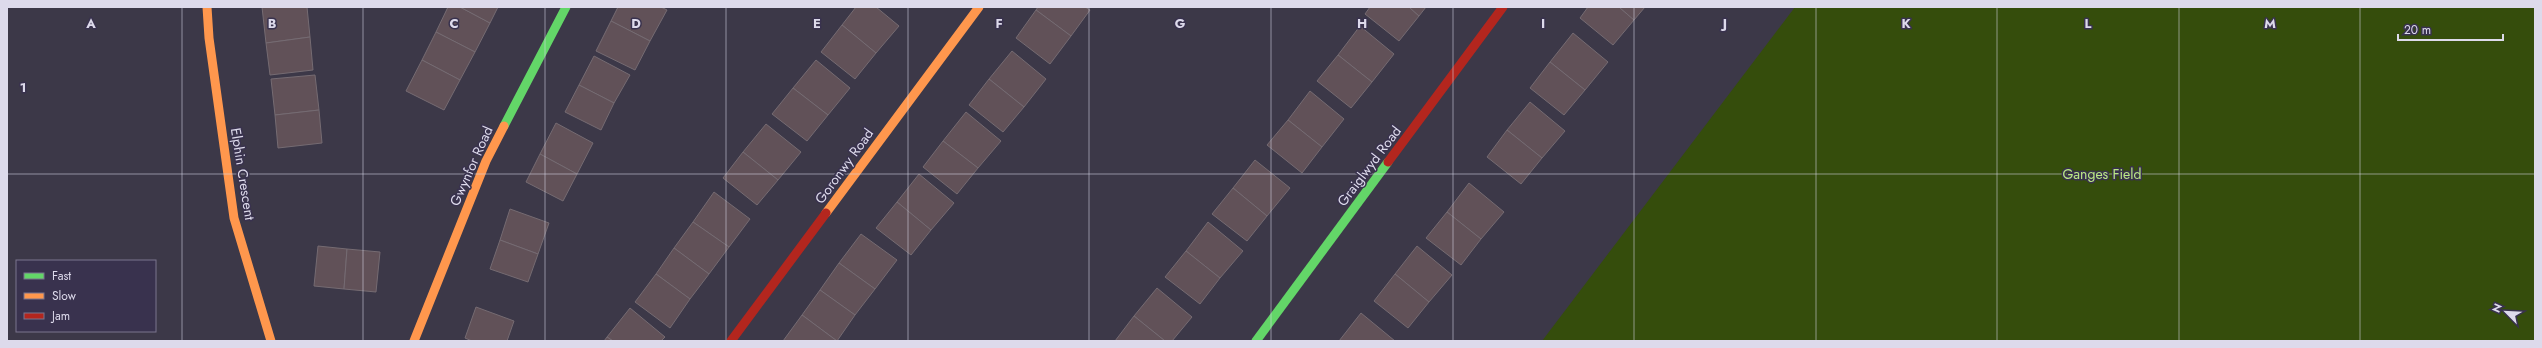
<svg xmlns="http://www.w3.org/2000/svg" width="2542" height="348" font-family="Jost,sans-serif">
  <rect width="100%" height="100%" fill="#3c3848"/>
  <path fill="#354d0c" d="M1795,7h740v334h-993z"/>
  <g fill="#615158" stroke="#756b72">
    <path d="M262,7h45l3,30 -44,6z"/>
    <path d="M448,7h12l30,16 -15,29 -39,-20z"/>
    <path d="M460,7h38l-8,16z"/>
    <path d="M618,7h43l6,3 -17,31 -39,-20z"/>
    <path d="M856,7h20l23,19 -23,27 -34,-28z"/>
    <path d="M1038,7h47l5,3 -19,26 -35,-26z"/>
    <path d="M1370,7h39l10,9 -20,25 -34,-27z"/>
    <path d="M1409,7h17l-7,9z"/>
    <path d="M1588,7h31l15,13 -21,25 -33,-27z"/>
    <path d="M1619,7h26l-11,13z"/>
    <path d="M1036,10l35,26 -21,28 -34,-26z"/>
    <path d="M611,21l39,20 -15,29 -39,-19z"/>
    <path d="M842,25l34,28 -21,26 -34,-27z"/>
    <path d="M1360,26l34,28 -22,28 -34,-27z"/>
    <path d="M436,32l39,20 -15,28 -38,-20z"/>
    <path d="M1573,33l35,29 -23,28 -35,-28z"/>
    <path d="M310,37l3,33 -43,5 -4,-32z"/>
    <path d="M1012,51l34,28 -22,28 -35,-28z"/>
    <path d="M1338,55l34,27 -21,26 -34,-27z"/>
    <path d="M594,56l36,19 -16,28 -35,-18z"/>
    <path d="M422,60l38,20 -16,30 -38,-19z"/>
    <path d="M816,60l34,28 -22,27 -35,-27z"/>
    <path d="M1550,62l35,28 -21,25 -34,-27z"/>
    <path d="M315,75l4,35 -44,5 -4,-36z"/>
    <path d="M989,79l35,28 -21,25 -34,-27z"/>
    <path d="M579,85l35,18 -13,27 -36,-18z"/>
    <path d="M793,88l35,27 -21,26 -35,-27z"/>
    <path d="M1310,91l34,28 -22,28 -34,-27z"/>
    <path d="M1530,102l35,29 -23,27 -35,-28z"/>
    <path d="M319,110l3,33 -44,5 -3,-33z"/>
    <path d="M966,112l35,29 -23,27 -35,-27z"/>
    <path d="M1288,120l34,27 -20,26 -35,-28z"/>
    <path d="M556,123l37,20 -16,31 -37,-20z"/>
    <path d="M766,124l35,28 -23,28 -35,-28z"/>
    <path d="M1507,130l35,28 -21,26 -34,-27z"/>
    <path d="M943,141l35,27 -21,26 -34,-27z"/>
    <path d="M743,152l35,28 -21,25 -34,-27z"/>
    <path d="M540,154l37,20 -14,27 -37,-19z"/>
    <path d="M1255,160l35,28 -23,28 -34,-28z"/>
    <path d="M919,174l35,29 -23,27 -34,-28z"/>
    <path d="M1469,183l35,29 -23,27 -34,-27z"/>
    <path d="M1233,188l34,28 -20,25 -35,-27z"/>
    <path d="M714,192l36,27 -21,28 -36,-25z"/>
    <path d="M897,202l34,28 -20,25 -35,-27z"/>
    <path d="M510,209l39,14 -11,31 -38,-14z"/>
    <path d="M1447,212l34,27 -20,26 -35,-27z"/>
    <path d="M693,222l36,25 -20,27 -35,-26z"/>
    <path d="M1208,222l35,29 -23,27 -34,-27z"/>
    <path d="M861,234l36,26 -22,29 -36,-26z"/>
    <path d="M500,240l38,14 -10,28 -38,-13z"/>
    <path d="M318,246l29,3 -3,40 -30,-3z"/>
    <path d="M1417,246l35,29 -23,27 -34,-28z"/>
    <path d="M674,248l35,26 -19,25 -34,-25z"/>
    <path d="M347,249l33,3 -4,40 -32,-3z"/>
    <path d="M1186,251l34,27 -20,26 -35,-27z"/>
    <path d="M839,263l36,26 -20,26 -35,-25z"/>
    <path d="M656,274l34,25 -20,29 -35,-26z"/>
    <path d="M1395,274l34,28 -21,26 -34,-27z"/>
    <path d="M1157,288l35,29 -20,24h-7l-31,-25z"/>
    <path d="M820,290l35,25 -18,26 -35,-26z"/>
    <path d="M476,307l38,14 -7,20h-35l-7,-3z"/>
    <path d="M630,308l35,29 -4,4h-48l-6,-4z"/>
    <path d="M1361,313l34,28h-56z"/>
    <path d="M802,315l35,26h-54z"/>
    <path d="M1134,316l31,25h-50z"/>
    <path d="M607,337l6,4h-9z"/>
  </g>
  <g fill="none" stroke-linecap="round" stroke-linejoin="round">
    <g stroke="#63d668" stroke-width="9">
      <path d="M504,126l62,-119"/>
      <path d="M1256,341l132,-179"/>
    </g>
    <g stroke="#ff974d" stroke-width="9">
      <path d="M207,7l2,31 25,180 37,123"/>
      <path d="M826,213l153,-206"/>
      <path d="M414,341l72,-180 18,-35"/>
    </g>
    <g stroke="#b3261e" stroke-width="9">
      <path d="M1388,162l115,-155"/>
      <path d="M731,341l95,-128"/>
    </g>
  </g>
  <path fill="none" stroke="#dddaeb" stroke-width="1" stroke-opacity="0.55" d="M182,7v334M363,7v334M545,7v334M726,7v334M908,7v334M1089,7v334M1271,7v334M1453,7v334M1634,7v334M1816,7v334M1997,7v334M2179,7v334M2360,7v334M7,174h2528"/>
  <g text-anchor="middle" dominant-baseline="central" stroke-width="3" stroke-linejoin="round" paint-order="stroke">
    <g font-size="14" fill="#dddaeb" stroke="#39324e">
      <text transform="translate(471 166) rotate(-66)">Gwynfor Road</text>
      <text transform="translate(844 166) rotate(-54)">Goronwy Road</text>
      <text transform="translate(1369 166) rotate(-53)">Graiglwyd Road</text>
      <text transform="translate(243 174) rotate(81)">Elphin Crescent</text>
    </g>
    <g font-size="14" fill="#bbe885" stroke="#39324e">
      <text x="2102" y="174">Ganges Field</text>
    </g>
  </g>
  <g font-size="13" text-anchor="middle" font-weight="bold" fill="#dddaeb" stroke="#39324e" stroke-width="3" stroke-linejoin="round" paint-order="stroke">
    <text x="91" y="28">A</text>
    <text x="272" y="28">B</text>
    <text x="454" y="28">C</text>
    <text x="636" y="28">D</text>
    <text x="817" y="28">E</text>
    <text x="999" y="28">F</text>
    <text x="1180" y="28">G</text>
    <text x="1362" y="28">H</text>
    <text x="1543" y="28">I</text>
    <text x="1725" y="28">J</text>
    <text x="1906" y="28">K</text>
    <text x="2088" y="28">L</text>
    <text x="2270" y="28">M</text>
    <text x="23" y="92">1</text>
  </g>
  <rect width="2542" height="348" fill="none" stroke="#dddaeb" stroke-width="16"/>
  <rect x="16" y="260" width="140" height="72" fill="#39324e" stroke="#7b758d"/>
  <rect x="24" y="273" width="20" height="6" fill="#63d668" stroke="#7b758d"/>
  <text x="52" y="280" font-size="12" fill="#dddaeb">Fast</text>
  <rect x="24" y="293" width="20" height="6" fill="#ff974d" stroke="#7b758d"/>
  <text x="52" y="300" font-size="12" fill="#dddaeb">Slow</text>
  <rect x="24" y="313" width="20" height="6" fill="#b3261e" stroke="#7b758d"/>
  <text x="52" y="320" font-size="12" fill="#dddaeb">Jam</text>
  <g transform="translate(2506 312) rotate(294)" stroke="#39324e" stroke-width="3" paint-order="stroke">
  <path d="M0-3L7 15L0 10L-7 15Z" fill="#dddaeb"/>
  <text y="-6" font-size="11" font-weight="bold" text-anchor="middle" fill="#dddaeb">N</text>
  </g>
  <path d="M2398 34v6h105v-6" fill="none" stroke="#dddaeb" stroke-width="2"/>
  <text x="2404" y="34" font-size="12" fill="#dddaeb" stroke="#39324e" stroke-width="3" paint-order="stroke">20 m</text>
</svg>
